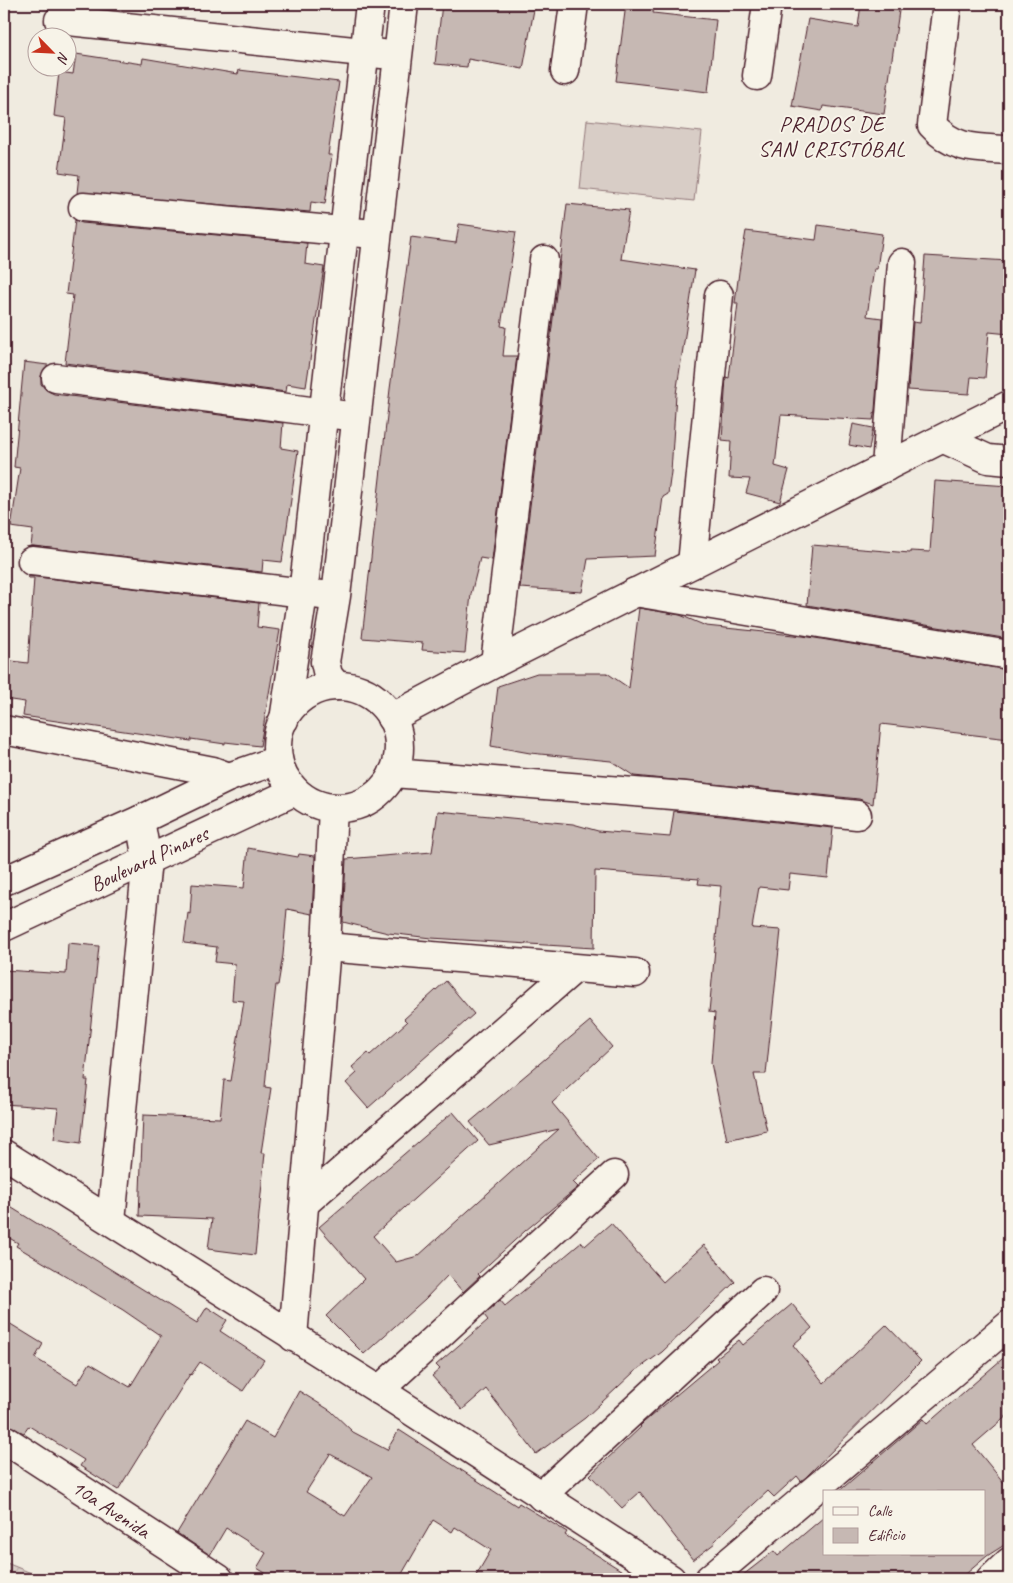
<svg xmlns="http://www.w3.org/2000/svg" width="1013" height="1583" font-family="Caveat,sans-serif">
  <defs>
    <pattern id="forest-crowns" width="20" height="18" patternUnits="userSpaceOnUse" patternTransform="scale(1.25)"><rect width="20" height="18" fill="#d8cdc6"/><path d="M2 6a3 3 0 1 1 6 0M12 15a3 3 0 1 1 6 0" fill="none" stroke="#bbb0aa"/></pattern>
  </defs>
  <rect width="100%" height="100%" fill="#f0ebe0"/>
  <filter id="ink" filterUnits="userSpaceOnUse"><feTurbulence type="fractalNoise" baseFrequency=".02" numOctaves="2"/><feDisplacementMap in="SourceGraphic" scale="10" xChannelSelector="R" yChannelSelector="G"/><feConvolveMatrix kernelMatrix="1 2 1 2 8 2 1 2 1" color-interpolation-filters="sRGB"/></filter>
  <g filter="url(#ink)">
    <path fill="url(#forest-crowns)" stroke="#917678" d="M4,1562l42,17h-42z"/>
    <path fill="#d8cdc6" stroke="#917678" d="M587,120l115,12 -8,69 -114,-12z"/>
    <g fill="#c6b8b3" stroke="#4a1f2b" fill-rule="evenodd">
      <path d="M442,4h93l-12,65 -55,-10 -1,8 -32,-3z"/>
      <path d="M626,4h28l-1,9 63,7 -8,72 -92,-11z"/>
      <path d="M861,4h39l-16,110 -61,-8 -1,5 -30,-5 16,-87 50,8z"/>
      <path d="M76,54l66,10 1,-6 95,16 1,-4 100,12 -11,73h4l-7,49 -14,-2 -1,10 -233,-19 2,-18 -20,-3 7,-54 -12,-2 5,-44 14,2z"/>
      <path d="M567,204l62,6 -8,49 74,11 -19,124 -5,78 -3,22 -5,3 -8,59 -67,3 -6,33 -62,-4z"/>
      <path d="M75,220l7,3 225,20 -2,21 19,3 -18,120 -19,-3 -1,8 -221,-29 8,-68 -7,-1z"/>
      <path d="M459,224l57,8 -15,94 5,1 -3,29h14l-25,204 -12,-2 -9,36 -6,59 -43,-3 1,-7 -61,-5 28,-249 21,-152 45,6z"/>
      <path d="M818,225l64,9 -5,35h-3l-7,47 15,2 -7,92 -2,10 -92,-5 -6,51 14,4 -9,32 -34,-9 4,-14 -21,-1 2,-37 -9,-1 4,-63 3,1 9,-75h-3l4,-31 7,-41 70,9z"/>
      <path d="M925,256l84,5v73l-20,-2 -4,46 -14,-1 -2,17 -61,-4 5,-68 7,1z"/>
      <path d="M24,362l24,3 -7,11v8l5,6 8,4 229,29 -2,25 17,3 -16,111 -19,-2 -1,12 -231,-26 2,-16 -22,-3 9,-59 -6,-1z"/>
      <path d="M853,424l20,4 -4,21 -20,-4z"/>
      <path d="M935,481l74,5v153l-202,-34 5,-60 98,8v-2l20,1z"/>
      <path d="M29,576l230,27 -2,24 23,3 -20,116 -35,-4v2l-34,-5v2l-168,-25 2,-14 -21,-3v-39l24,3 6,-85h-6z"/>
      <path d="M639,608l41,7 26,11 97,10 206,34v69l-128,-15 -8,80 -14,-5 -225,-23 -23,-15 -81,-8 -39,-7 7,-60 39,-13h70l22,15z"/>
      <path d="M438,811l135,13 25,7 72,6 4,-26 159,17 -5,50 -38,-4 -2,16 -29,-3 -7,41 29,2 -15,144h-12l13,57 -40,9 -16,-77 4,-50 -6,-1 12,-126 -23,-2 1,-5 -104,-8 -1,77 -163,-10 -43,-5 -45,-11 3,-63 86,-7z"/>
      <path d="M248,848l50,9 1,-3 16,2 -3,58 -25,-5 -4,46 -5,30h-2l-8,69 -3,33 6,1 -10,65h4l-10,102 -47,-6 4,-30 -73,-3 4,-101 77,3 4,-38 7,1 13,-80 -12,-1 3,-36 -20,-2 2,-15 -33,-4 4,-30 2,1 2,-30 52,4z"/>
      <path d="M68,943l31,3 -14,134h3l-7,63 -27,-4 4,-31 -54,-4v-134l62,4z"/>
      <path d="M446,981l28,33 -106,94 -22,-25 11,-10 -5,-6 16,-14 2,2 37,-33 -3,-3z"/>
      <path d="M590,1021l22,26 -60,56 47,56 -26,23 5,5 -53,44 -47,43 2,2 -17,16 -15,-17 -23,24 -61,55 -38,-38 38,-37 -45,-52 134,-115 25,29 -105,95 23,26 22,-6 141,-127 -70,16 -19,-23z"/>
      <path d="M4,1203l193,120 10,-16 20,13 -7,11 44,29 -21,31 -43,-29 -9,13 -1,-1 -72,116 -38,-24 4,-6 -55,-34 -5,7 -20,-9v-104l39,24 -8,14 42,26 13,-21 40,24 31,-51 -38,-26 -107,-64 2,-3 -14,-8z"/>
      <path d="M611,1223l52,59 41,-37 31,37 -73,70 -28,20 -49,46 -49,36 -50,-65 -24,21 -30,-34 8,-7 -4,-4 52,-45 -4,-5 16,-15 5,6 77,-64 3,4z"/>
      <path d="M792,1304l20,24 -19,17 31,38 62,-58 35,36 -116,117 -4,3 -4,-5 -23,21 -6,-6 -54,50 1,2 -22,17 -53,-68 -18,16 -32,-33 51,-48 -1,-1 4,-4 74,-62 -2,-2 23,-18 4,5z"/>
      <path d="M1009,1353v61l-36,31 36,44v53l-22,14 -27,23 -3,-4 -6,4h-213l36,-28 4,5 46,-39v37h160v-62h-146l85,-73 4,5z"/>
      <path d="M299,1391l32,20 22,21 34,18 12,-20 118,76 2,-3 48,29 -2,3 70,44h-161l17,-29 -36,-23 -3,5 -19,-12 -34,59h-124l-18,-11 9,-15 -40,-25 -16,27 -33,-22 68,-112 28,17zM330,1454l42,23 -27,39 -39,-24z"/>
    </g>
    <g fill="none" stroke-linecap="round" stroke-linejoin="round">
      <defs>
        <g id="street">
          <path d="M947,4l-15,121c23,26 45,23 77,25"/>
          <path d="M59,20l323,34"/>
          <path d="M565,71l9,-67"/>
          <path d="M757,76l10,-72"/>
          <path d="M83,207l280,26"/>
          <path d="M56,378l285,37"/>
          <path d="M944,439l44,20 21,2"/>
          <path d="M886,467l16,-204"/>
          <path d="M32,561l290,34"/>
          <path d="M692,564l27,-269"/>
          <path d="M635,592l374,63"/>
          <path d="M495,663l49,-403"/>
          <path d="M337,686l-9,-11 -3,-13 11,-66 68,-592"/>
          <path d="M284,720l19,-126 67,-590"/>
          <path d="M4,730l209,41 16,6"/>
          <path d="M393,773l292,23 172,19"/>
          <path d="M326,947l309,26"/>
          <path d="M4,1154l375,236 292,189"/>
          <path d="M306,1202l268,-233"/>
          <path d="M111,1220l36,-360 -7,-40"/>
          <path d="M293,1337l33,-390 7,-139"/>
          <path d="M379,1390l235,-215"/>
          <path d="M4,1439l215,140"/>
          <path d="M541,1496l222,-205"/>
          <path d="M709,1579l300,-254"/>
          <path d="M991,1579l18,-17"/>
        </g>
        <g id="secondary">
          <circle cx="338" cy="747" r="61"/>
          <path d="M391,718l104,-55 514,-258"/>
          <path d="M4,881l136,-61 89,-43 49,-17"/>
          <path d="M4,927l291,-136"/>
        </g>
      </defs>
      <use href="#street" stroke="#4a1f2b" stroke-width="31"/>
      <use href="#secondary" stroke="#4a1f2b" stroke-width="31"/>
      <use href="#street" stroke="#f7f3e8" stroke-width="28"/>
      <use href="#secondary" stroke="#f7f3e8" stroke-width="28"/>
    </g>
  </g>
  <g text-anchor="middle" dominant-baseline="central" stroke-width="4" stroke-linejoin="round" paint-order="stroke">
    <g font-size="21" fill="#4a1f2b" stroke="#f7f3e8">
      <text transform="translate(149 859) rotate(-25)">Boulevard Pinares</text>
      <text transform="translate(111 1509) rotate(33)">10a Avenida</text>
    </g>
    <g font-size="22" letter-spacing="1" fill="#4a1f2b" stroke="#f7f3e8">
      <text x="832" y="124">PRADOS DE<tspan x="832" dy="25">SAN CRISTÓBAL</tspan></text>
    </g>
  </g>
  <rect width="1013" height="1583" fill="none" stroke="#f7f3e8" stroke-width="20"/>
  <rect x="10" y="10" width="993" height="1563" fill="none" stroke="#4a1f2b" stroke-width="2" filter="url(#ink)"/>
  <rect x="823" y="1490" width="162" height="65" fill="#f7f3e8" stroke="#b29e9c"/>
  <rect x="833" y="1507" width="25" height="8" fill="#f7f3e8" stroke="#b29e9c"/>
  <text x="868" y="1516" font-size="15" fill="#4a1f2b">Calle</text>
  <rect x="833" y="1528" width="25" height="15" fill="#c6b8b3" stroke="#b29e9c"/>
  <text x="868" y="1540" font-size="15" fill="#4a1f2b">Edificio</text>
  <g transform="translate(52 52) rotate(114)"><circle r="24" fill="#f7f3e8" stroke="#b29e9c"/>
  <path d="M0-4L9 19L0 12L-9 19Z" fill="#c8321e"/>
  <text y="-8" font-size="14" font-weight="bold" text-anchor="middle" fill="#4a1f2b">N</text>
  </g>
</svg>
